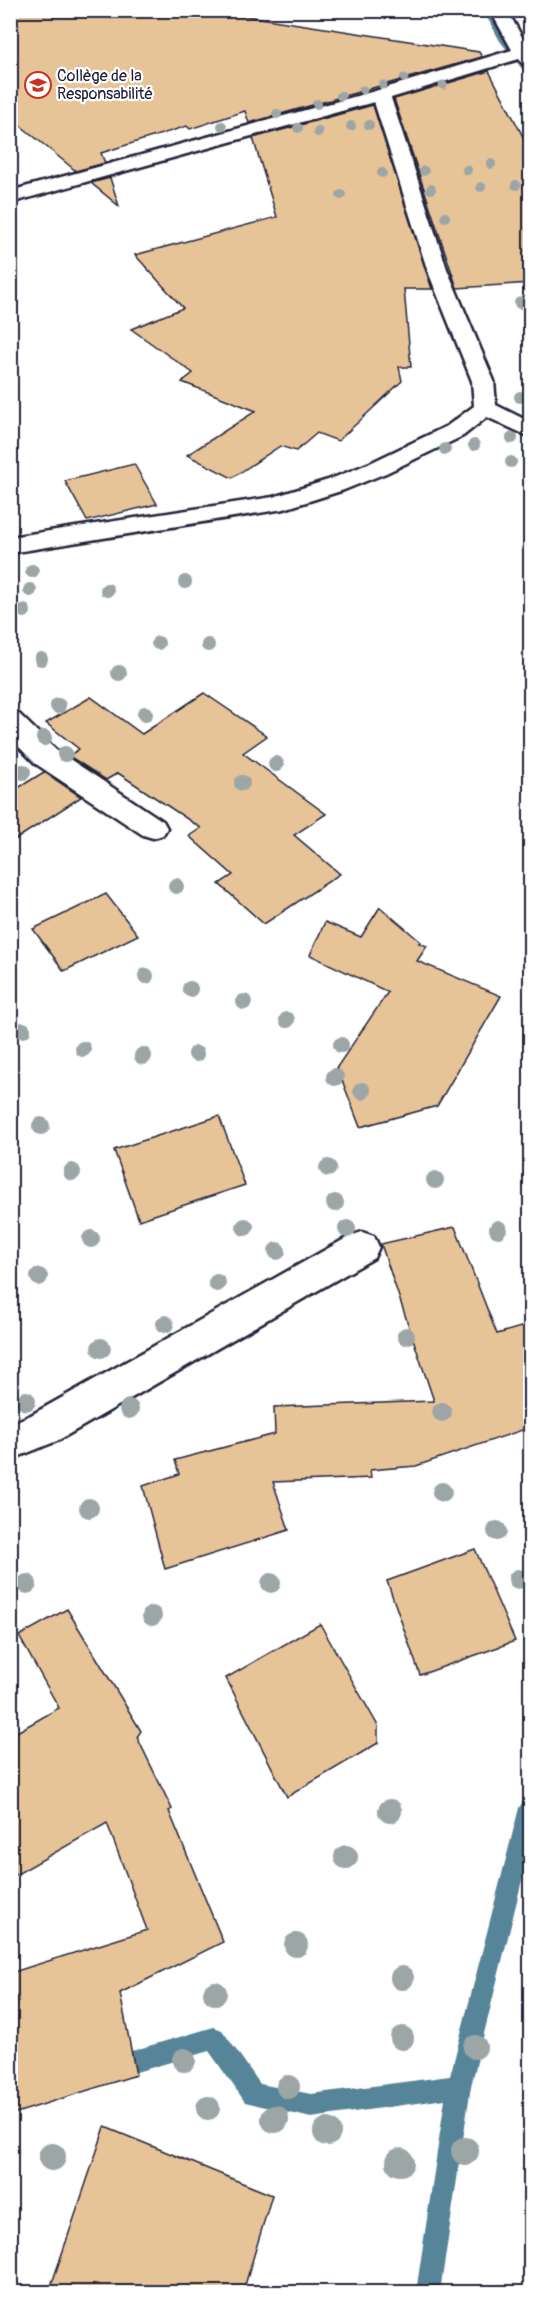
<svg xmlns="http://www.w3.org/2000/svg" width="541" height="2303" font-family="Pangolin,sans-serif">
  <rect width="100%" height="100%" fill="#fff"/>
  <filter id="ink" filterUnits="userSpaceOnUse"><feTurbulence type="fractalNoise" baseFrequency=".0167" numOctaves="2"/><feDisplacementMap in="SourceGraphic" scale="12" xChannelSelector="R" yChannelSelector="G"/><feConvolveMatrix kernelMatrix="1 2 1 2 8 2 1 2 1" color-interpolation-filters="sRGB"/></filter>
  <g filter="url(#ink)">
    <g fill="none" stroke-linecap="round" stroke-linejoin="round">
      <g fill="#568498" fill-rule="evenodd">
        <path d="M483,10h8l17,30 22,28v8l-3,-1 -27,-34z"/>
        <path d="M530,1797v51l-59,238 -31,206h-24l29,-193 -134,19 -66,-16 -36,-51 -97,28 -8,-4 -4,-8 4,-8 110,-32 8,3 38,54 51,10 139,-18 69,-268 4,-7z"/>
      </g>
    </g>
    <g fill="#e7c498" stroke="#22223b" stroke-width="1.5">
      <path d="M10,10h199l270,42 3,5 -233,66 -4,-12 -55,18 -3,-3 -86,27 4,10 -29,8 -66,-54z"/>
      <path d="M489,71l42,81v131l-74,5 -63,-189z"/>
      <path d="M373,105l59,184h-28l7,78h-12l3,14 -64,60 -21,-8 -21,18 -16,-5 -48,32 -45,-23 69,-44 -74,-29 11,-9 -62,-44 52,-21 -48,-53 142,-38 -24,-79z"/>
      <path d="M110,178l9,28 -28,-23z"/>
      <path d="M134,464l23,40 -70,17 -22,-40z"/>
      <path d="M204,693l63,43 -24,17 83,61 -32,21 46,39 -76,50 -45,-40 14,-9 -44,-39 12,-8 -83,-55 -12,7 -37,-24 10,-7 -33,-26 45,-26 51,37z"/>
      <path d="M44,772l37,25 -71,46v-50z"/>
      <path d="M106,894l32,41 -74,36 -31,-42z"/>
      <path d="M380,907l41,35 -2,1 8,3 -10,15 84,35 -64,110 -77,21 -23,-60 51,-75 -78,-37 15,-33 36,15z"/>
      <path d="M219,1116l26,69 -106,35 -25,-70z"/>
      <path d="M455,1227l42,107 34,-10v103l-115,39 -46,4 1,8 -98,4 16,48 -124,39 -22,-83 36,-12 -4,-14 100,-26 -1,-27 160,-6 -53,-157z"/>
      <path d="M475,1549l40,92 -95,34 -33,-94z"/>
      <path d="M67,1609l74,122 -4,6 35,72 -3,2 54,131 -103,51 16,82 -126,40v-142l137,-43 -40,-107 -97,55v-142l49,-28 -40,-72z"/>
      <path d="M320,1624l58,102v17l-91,54 -61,-119z"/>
      <path d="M105,2127l167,68 -29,97h-194z"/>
    </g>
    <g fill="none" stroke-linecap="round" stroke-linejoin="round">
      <defs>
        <g id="minor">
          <path d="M490,10h17l20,36 3,-1v21l-6,-1 -5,-6 -128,39 56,171 47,112 2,24 34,17v15l-43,-20 -24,19 -77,37 -42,17 -60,19 -274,44v-16l263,-40 55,-17 42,-17 77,-37 27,-20 -2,-25 -45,-112 -53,-167 -364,101v-12l365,-100 137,-41z"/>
          <path d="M10,712l9,2 37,36 107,71 4,7 -4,7 -10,3 -10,-3 -107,-71 -26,-26z"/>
          <path d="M362,1232l12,4 5,11 -5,11 -317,183 -47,19v-36l21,-9 319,-179z"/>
        </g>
      </defs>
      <use href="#minor" stroke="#22223b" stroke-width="5"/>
      <use href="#minor" fill="#fff" fill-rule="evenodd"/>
    </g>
    <g fill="#9da6a6">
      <circle cx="404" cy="78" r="4.5"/>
      <circle cx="383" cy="85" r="4.5"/>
      <circle cx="443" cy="85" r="4.5"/>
      <circle cx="363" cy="90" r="4.5"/>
      <circle cx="341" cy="96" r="5"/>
      <circle cx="317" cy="104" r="5"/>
      <circle cx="277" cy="114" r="5"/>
      <circle cx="369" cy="125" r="5"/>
      <circle cx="222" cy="126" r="5"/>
      <circle cx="351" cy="126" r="5"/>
      <circle cx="298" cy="128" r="5"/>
      <circle cx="318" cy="132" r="5"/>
      <circle cx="491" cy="164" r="5"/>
      <circle cx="467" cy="170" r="5"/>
      <circle cx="424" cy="171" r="5"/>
      <circle cx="382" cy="173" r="5"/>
      <circle cx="516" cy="185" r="5"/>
      <circle cx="481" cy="187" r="5"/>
      <circle cx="431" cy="189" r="5"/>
      <circle cx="341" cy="195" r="5"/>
      <circle cx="445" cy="217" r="5"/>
      <circle cx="520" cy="303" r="6"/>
      <circle cx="520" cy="397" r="6"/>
      <circle cx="512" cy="438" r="6"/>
      <circle cx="474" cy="445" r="6"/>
      <circle cx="445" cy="449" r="6"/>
      <circle cx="511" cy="462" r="6"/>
      <circle cx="32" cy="571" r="7"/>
      <circle cx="185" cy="582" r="7"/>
      <circle cx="30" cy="590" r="7"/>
      <circle cx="107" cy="590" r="7"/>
      <circle cx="24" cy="611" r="7"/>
      <circle cx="158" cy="643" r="7"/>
      <circle cx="208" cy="645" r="7"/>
      <circle cx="41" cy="659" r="7"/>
      <circle cx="119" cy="673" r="8"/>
      <circle cx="58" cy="706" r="8"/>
      <circle cx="145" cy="714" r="8"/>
      <circle cx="44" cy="738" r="8"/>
      <circle cx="65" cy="754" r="8"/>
      <circle cx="276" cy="764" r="8"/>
      <circle cx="23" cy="772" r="8"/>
      <circle cx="242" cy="783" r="8"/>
      <circle cx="176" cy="886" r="8"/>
      <circle cx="146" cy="976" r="8"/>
      <circle cx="190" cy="989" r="8"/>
      <circle cx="244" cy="1002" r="8"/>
      <circle cx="287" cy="1020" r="8"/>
      <circle cx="23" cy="1030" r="8"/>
      <circle cx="341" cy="1045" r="8"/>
      <circle cx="83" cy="1049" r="8"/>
      <circle cx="196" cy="1054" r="8"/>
      <circle cx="143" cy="1056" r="9"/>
      <circle cx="335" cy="1077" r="9"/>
      <circle cx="362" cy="1091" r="9"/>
      <circle cx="41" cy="1126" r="9"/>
      <circle cx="328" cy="1168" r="9"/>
      <circle cx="72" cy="1172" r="9"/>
      <circle cx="435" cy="1180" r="9"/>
      <circle cx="335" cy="1203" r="9"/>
      <circle cx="245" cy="1227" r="9"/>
      <circle cx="347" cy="1229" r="9"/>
      <circle cx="498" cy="1229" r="9"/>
      <circle cx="91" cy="1239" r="9"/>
      <circle cx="277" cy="1251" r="9"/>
      <circle cx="39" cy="1277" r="9"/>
      <circle cx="217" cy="1283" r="9"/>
      <circle cx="165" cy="1324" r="9"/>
      <circle cx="406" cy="1336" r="9"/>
      <circle cx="101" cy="1348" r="10"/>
      <circle cx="26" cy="1401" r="10"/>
      <circle cx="129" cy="1409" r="10"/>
      <circle cx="442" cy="1412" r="10"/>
      <circle cx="442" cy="1492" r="10"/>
      <circle cx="89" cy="1508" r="10"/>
      <circle cx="497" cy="1531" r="10"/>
      <circle cx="518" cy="1579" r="10"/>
      <circle cx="271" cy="1583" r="10"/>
      <circle cx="27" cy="1584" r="10"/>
      <circle cx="152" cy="1616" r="10"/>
      <circle cx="390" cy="1811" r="12"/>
      <circle cx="346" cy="1857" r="12"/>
      <circle cx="296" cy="1945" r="12"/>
      <circle cx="402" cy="1978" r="12"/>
      <circle cx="215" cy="1993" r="12"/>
      <circle cx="402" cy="2038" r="12"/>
      <circle cx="475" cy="2047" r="12"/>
      <circle cx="184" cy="2060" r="12"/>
      <circle cx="288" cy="2087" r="12"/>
      <circle cx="208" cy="2108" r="12"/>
      <circle cx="275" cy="2119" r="14"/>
      <circle cx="327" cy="2132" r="14"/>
      <circle cx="465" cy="2151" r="14"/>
      <circle cx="52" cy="2157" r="14"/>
      <circle cx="400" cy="2162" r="14"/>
    </g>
  </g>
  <defs>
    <symbol id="school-ring" viewBox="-11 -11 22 22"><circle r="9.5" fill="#fff" stroke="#c8321e" stroke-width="1.5"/><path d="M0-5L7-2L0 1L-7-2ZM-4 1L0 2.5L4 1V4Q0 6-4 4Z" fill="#c8321e"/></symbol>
  </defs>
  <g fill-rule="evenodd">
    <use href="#school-ring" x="23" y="70" width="30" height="30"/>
  </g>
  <g text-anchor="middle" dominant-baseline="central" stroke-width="4.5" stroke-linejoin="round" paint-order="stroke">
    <g font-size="16" fill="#22223b" stroke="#fff" text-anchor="start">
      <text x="57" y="76">Collège de la<tspan x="57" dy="18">Responsabilité</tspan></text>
    </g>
  </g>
  <rect width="541" height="2303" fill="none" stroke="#fff" stroke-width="36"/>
  <rect x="18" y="18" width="505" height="2267" fill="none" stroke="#22223b" stroke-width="2" filter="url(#ink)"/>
</svg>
